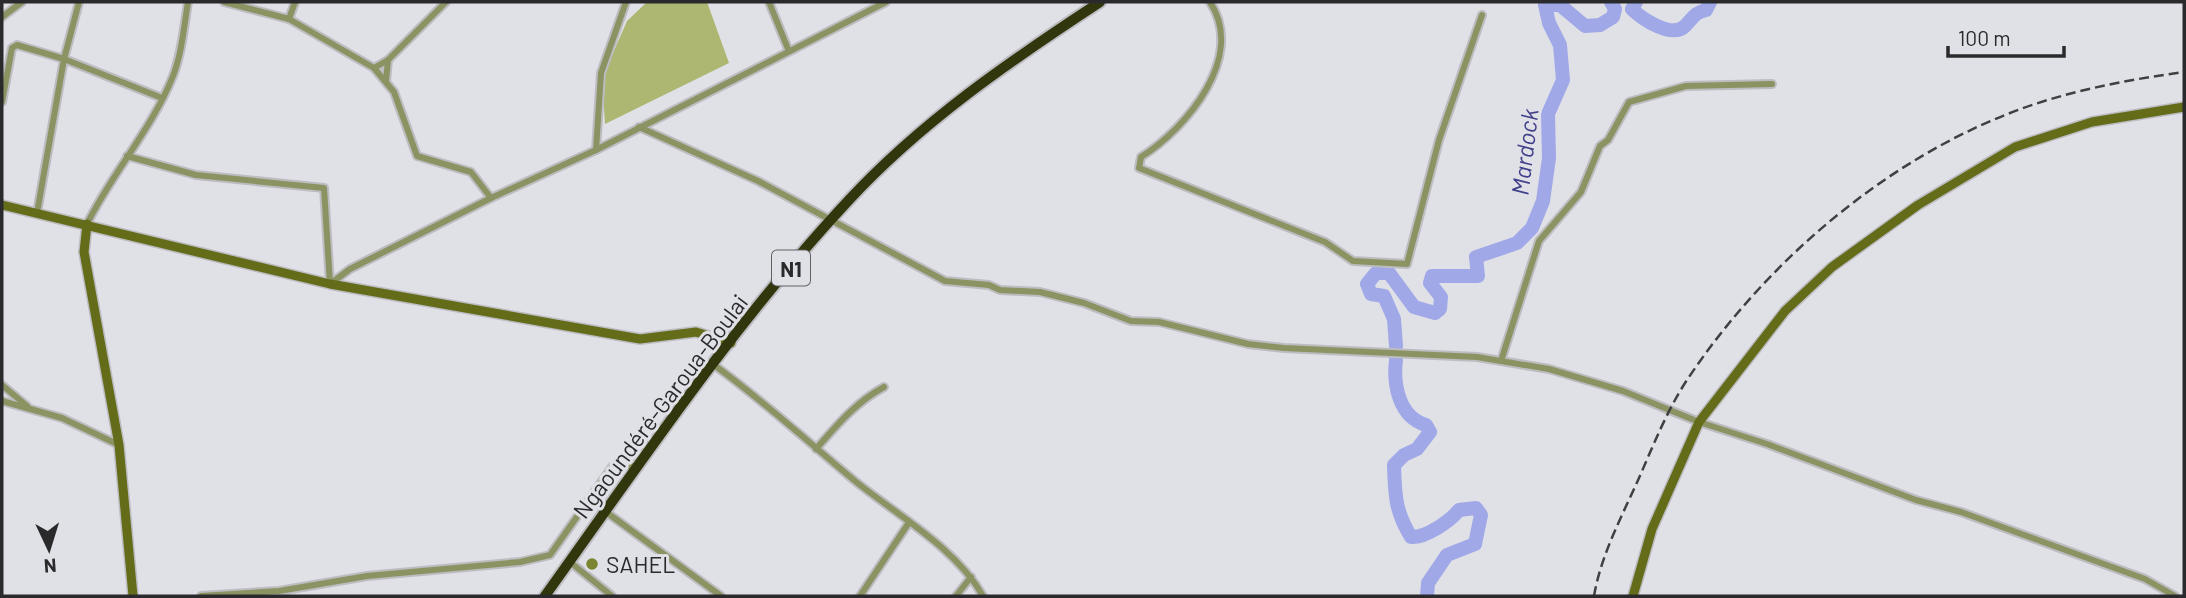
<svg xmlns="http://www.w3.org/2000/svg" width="2186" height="598" font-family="Barlow,sans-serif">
  <rect width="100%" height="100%" fill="#e0e1e6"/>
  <path fill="#adb772" d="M647,2h60l22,61 -124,61 -3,-46 25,-57z"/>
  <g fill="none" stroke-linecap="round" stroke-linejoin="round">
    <g stroke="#a1a8e8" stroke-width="14">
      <path d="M1636,2l-4,7c10,10 40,30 53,17 9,-9 9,-13 21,-16l4,-8"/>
      <path d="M1396,346l-2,-27 -10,-23 -13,-2 -4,-10 9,-11h13l25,34 21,6 5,-4 1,-12 -11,-14 2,-7h46l-2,-19 41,-14 15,-15 11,-27 6,-43 -1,-44 15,-34 -3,-35 -11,-22 -4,-18h15l25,21 15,-1 13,-8 2,-8 -4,-7"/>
      <path d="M1396,360c-3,25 3,57 30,65l4,7 -13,17 -13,6 -10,10c1,30 1,46 17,72 15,1 39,-16 48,-27l17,-2 5,7 -6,29 -28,11 -19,28 -1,13"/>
    </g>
    <defs>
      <g id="street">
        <path d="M224,2l65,17 85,49 20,24 23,64 54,16 20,26"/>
        <path d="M769,2l19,47"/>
        <path d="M1210,2c36,55 -23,126 -69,155l-2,11 186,74 28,19 54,3 32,-124 43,-125"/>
        <path d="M2,17l20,-15"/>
        <path d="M289,19l6,-17"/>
        <path d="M374,68l14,-8 58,-58"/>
        <path d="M386,81l2,-21"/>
        <path d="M2,102l10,-54 5,-3 47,14 98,39"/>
        <path d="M639,127l119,54 187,100 44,4 11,5 40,2 44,11 47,18 28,1 89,22 36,4 193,9 72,12 74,22 76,31 68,22 149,56 45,12 184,67 30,17"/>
        <path d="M596,150l5,-77 25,-71"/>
        <path d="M127,156l69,19 128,13 6,96"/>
        <path d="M37,213l27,-154 15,-57"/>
        <path d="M87,224c25,-51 65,-95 86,-148 9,-23 11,-50 15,-74"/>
        <path d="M330,284l20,-15 141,-71 105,-48 290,-148"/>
        <path d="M1501,361l38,-120 42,-49 19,-46 8,-6 21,-38 57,-16 86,-2"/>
        <path d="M714,365c50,36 94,77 141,116 42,34 101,67 128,115"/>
        <path d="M2,385l25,21"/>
        <path d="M2,401l60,17 57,27"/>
        <path d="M816,449c21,-24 40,-47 68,-62"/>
        <path d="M606,512l115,84"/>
        <path d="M570,562l42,34"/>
        <path d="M201,596l78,-5 88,-15 153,-14 30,-7 62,-88 27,-1"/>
        <path d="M860,596l48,-72"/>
        <path d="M956,596l15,-19"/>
      </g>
      <g id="secondary">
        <path d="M2,205l328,79 310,55 56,-7 35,11"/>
        <path d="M87,224l-3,28 35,193 14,151"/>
        <path d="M1633,596l19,-67 47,-107 86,-111 47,-44 86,-62 97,-58 77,-25 92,-15"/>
      </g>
      <path id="highway" d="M545,596c96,-134 190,-274 303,-395 73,-79 162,-140 252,-199"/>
    </defs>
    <use href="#street" stroke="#bcbcc1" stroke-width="10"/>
    <use href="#secondary" stroke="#bcbcc1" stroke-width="12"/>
    <use href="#highway" stroke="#bcbcc1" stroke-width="14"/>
    <use href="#street" stroke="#8c9362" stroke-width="6"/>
    <use href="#secondary" stroke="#646c1a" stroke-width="9"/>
    <use href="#highway" stroke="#32360d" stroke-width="10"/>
    <path stroke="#404042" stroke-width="2.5" stroke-dasharray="10 5" stroke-linecap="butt" d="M1594,596c7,-41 28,-80 45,-118 14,-32 27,-65 46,-95 81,-123 209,-232 350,-279 49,-16 98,-25 149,-32"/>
  </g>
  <circle fill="#7b8431" stroke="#e0e1e6" stroke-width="2.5" cx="592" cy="564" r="7"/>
  <g text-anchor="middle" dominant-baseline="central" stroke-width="6" stroke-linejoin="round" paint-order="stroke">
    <rect fill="#e0e1e6" stroke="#616164" stroke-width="2" x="772" y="250.5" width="38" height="35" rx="5"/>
    <g font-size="21" font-weight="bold" fill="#2a2a2c">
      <text x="791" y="268">N1</text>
    </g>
    <g font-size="23" fill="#2a2a2c" stroke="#e0e1e6">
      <text transform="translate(660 406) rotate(-53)">Ngaoundéré-Garoua-Boulai</text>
    </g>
    <g font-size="23" fill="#2a2a2c" stroke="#e0e1e6" text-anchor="start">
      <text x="606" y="564">SAHEL</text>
    </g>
    <g font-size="24" font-style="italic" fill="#40408b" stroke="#e0e1e6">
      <text transform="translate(1524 152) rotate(-83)">Mardock</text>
    </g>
  </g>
  <rect width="2186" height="598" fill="none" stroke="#2a2a2c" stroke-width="7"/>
  <g transform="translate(49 549) rotate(176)" stroke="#e0e1e6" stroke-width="5" paint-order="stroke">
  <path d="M0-5L12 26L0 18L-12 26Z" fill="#2a2a2c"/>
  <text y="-10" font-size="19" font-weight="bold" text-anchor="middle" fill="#2a2a2c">N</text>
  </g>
  <path d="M1948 46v10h116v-10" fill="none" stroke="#2a2a2c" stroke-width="3.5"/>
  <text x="1958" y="46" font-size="21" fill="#2a2a2c" stroke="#e0e1e6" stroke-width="5" paint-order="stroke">100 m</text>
</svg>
